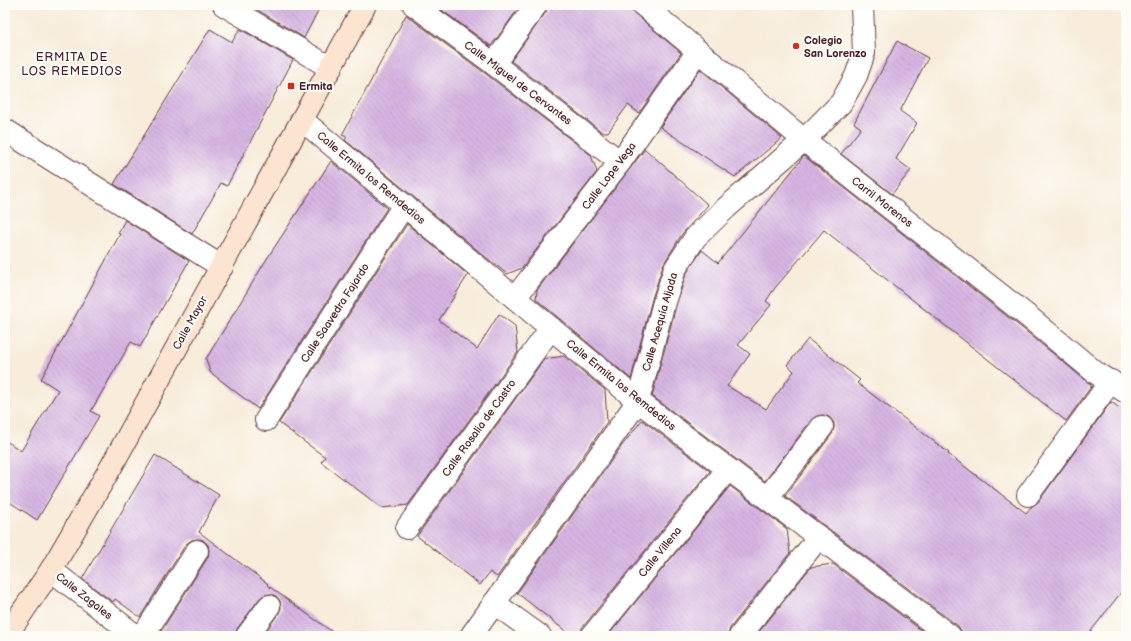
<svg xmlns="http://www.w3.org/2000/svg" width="1131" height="641" font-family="'Balsamiq Sans',sans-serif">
  <defs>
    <pattern id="building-back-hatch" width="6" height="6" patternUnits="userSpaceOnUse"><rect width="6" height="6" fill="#d6b5e2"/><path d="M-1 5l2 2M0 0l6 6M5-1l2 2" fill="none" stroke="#b99bc2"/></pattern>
  </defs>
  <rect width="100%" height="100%" fill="#fdfcf7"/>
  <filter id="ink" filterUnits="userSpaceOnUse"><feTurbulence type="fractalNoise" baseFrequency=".025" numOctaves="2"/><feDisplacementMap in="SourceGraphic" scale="8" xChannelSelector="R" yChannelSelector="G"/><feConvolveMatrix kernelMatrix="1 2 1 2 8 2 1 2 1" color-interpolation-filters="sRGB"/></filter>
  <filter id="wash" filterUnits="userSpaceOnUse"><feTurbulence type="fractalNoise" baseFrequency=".012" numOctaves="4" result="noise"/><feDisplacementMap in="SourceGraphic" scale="16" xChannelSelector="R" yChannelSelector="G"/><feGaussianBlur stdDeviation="0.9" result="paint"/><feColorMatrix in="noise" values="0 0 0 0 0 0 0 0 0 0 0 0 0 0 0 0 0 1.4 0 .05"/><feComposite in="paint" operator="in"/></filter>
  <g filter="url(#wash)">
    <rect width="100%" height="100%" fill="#f8ecda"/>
    <g id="blocks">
      <g fill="url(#building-back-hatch)">
        <path d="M254,5h67l-17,33 -51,-31z"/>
        <path d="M435,5h86l-30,41z"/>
        <path d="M548,5h77l56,48 -42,60 -11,-8 -20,27h-6l-91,-71 35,-49z"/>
        <path d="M406,15l80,59 105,81 6,17 -75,96 -15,6 -25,-20 -137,-114 2,-3 -5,-2z"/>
        <path d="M210,29l22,13 8,-13 53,31 -66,126 -6,-3 -29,51 -78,-50z"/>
        <path d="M897,41l31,17 -28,53 17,12 -21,36 15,11 -19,24 -51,-40 20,-26 -7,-5z"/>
        <path d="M700,69l82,69 -47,39 -75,-50z"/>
        <path d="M645,149l63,56 -26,29 -19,31 -11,34 -21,80 -95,-80 1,-9z"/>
        <path d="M804,156l218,172 69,57v2l-25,34 -242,-191 -49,58 -9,13 5,4 -33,40 12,9 -23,32 39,23 28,-38 -7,-6 21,-26 52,41 -3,3 57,43 35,27 -1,1 78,59 5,-6 7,-5 73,-100 15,10v174l-39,50h-125l-1,-5 -3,-5 -173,-130 47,-62 2,-6v-5l-5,-6 -6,-2 -6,1 -5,3 -47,62 -113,-85 24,-90 10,-32 16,-24 16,13z"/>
        <path d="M331,161l56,47 -129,201 -48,-37 -4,-13 62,-102z"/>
        <path d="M125,220l64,41 -49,86 -9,-5 -40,69 8,5 -62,104 -32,-21v-59l16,11 37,-61 -17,-11 79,-145 -2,-1z"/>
        <path d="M407,224l61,51 -29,45 38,29 22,-35 16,12 3,26 -110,153 -26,3 -61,-46 4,-5 -46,-34z"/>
        <path d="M564,356l41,34 2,32 -110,155 -7,-5 -10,13 -63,-49 127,-177z"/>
        <path d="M642,420l68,51 -128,157 -2,8h-8l-55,-43 104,-146z"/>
        <path d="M155,455l64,40 -20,37 69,52 -1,1 71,51h-76l17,-23 2,-5 -1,-7 -4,-5 -6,-2 -6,1 -5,4 -22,30 -2,7h-77l50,-79 1,-6 -1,-6 -5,-5 -5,-1 -6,1 -6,4 -46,73 -25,-18 -2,3 -31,-23z"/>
        <path d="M730,486l57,43 3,24 -60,75 -2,8h-120z"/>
        <path d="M833,564l96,72h-173l55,-69z"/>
      </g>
    </g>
  </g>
  <g filter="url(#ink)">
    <use href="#blocks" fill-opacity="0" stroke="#643e45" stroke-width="1"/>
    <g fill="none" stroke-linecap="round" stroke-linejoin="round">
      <defs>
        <g id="minor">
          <path d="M224,5l107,63"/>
          <path d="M414,5l80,59 126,98"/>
          <path d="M643,5l161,135 226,178 66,55 30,19"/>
          <path d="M494,64l42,-59"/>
          <path d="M302,120l336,281 312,235"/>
          <path d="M5,130l217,137"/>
          <path d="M515,298l105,-136 78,-111"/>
          <path d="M266,420l138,-215"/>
          <path d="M1028,495l83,-114"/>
          <path d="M767,498l55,-71"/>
          <path d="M407,528l144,-200"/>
          <path d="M51,570l85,66"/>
          <path d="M494,603l46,33"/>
          <path d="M143,636l54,-85"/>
          <path d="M247,636l22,-30"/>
          <path d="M471,636l167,-235 26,-99 11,-33 20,-31 31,-30 78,-68 37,-37 15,-27 8,-23 -2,-48"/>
          <path d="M592,636l136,-167"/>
          <path d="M740,636l79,-99"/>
        </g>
        <path id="secondary" d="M6,636l45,-66 60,-103 254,-462"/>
      </defs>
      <use href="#minor" stroke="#643e45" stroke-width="24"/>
      <use href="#secondary" stroke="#643e45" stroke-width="24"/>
      <use href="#minor" stroke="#fff" stroke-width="22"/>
      <use href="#secondary" stroke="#fce5d0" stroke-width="22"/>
    </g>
  </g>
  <g fill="#c8321e" stroke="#fdfcf7" stroke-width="1.5">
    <circle cx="796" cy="46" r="4"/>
    <rect x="287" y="82" width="8" height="8" rx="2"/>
  </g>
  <g text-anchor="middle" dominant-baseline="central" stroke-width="4" stroke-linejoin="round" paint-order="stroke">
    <g font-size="11" font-weight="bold" fill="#4a1f2b" stroke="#fdfcf7" text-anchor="start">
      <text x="804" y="40">Colegio<tspan x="804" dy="13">San Lorenzo</tspan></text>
      <text x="299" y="86">Ermita</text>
    </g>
    <g font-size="11" fill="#4a1f2b" stroke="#fdfcf7">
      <text transform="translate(518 83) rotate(37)">Calle Miguel de Cervantes</text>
      <text transform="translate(609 176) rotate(-53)">Calle Lope Vega</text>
      <text transform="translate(371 178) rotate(40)">Calle Ermita los Remdedios</text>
      <text transform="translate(882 202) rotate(38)">Carril Morenos</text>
      <text transform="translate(335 313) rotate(-57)">Calle Saavedra Fajardo</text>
      <text transform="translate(660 322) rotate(-74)">Calle Acequía Aljada</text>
      <text transform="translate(190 323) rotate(-61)">Calle Mayor</text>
      <text transform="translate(621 385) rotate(39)">Calle Ermita los Remdedios</text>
      <text transform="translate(479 428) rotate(-54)">Calle Rosalia de Castro</text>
      <text transform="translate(660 552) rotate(-51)">Calle Villena</text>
      <text transform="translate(84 596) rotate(38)">Calle Zagales</text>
    </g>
    <g font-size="12" letter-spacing="1" fill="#4a1f2b" stroke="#fdfcf7">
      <text x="72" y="57">ERMITA DE<tspan x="72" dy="14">LOS REMEDIOS</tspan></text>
    </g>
  </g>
  <rect width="1131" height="641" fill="none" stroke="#fdfcf7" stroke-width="20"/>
</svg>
